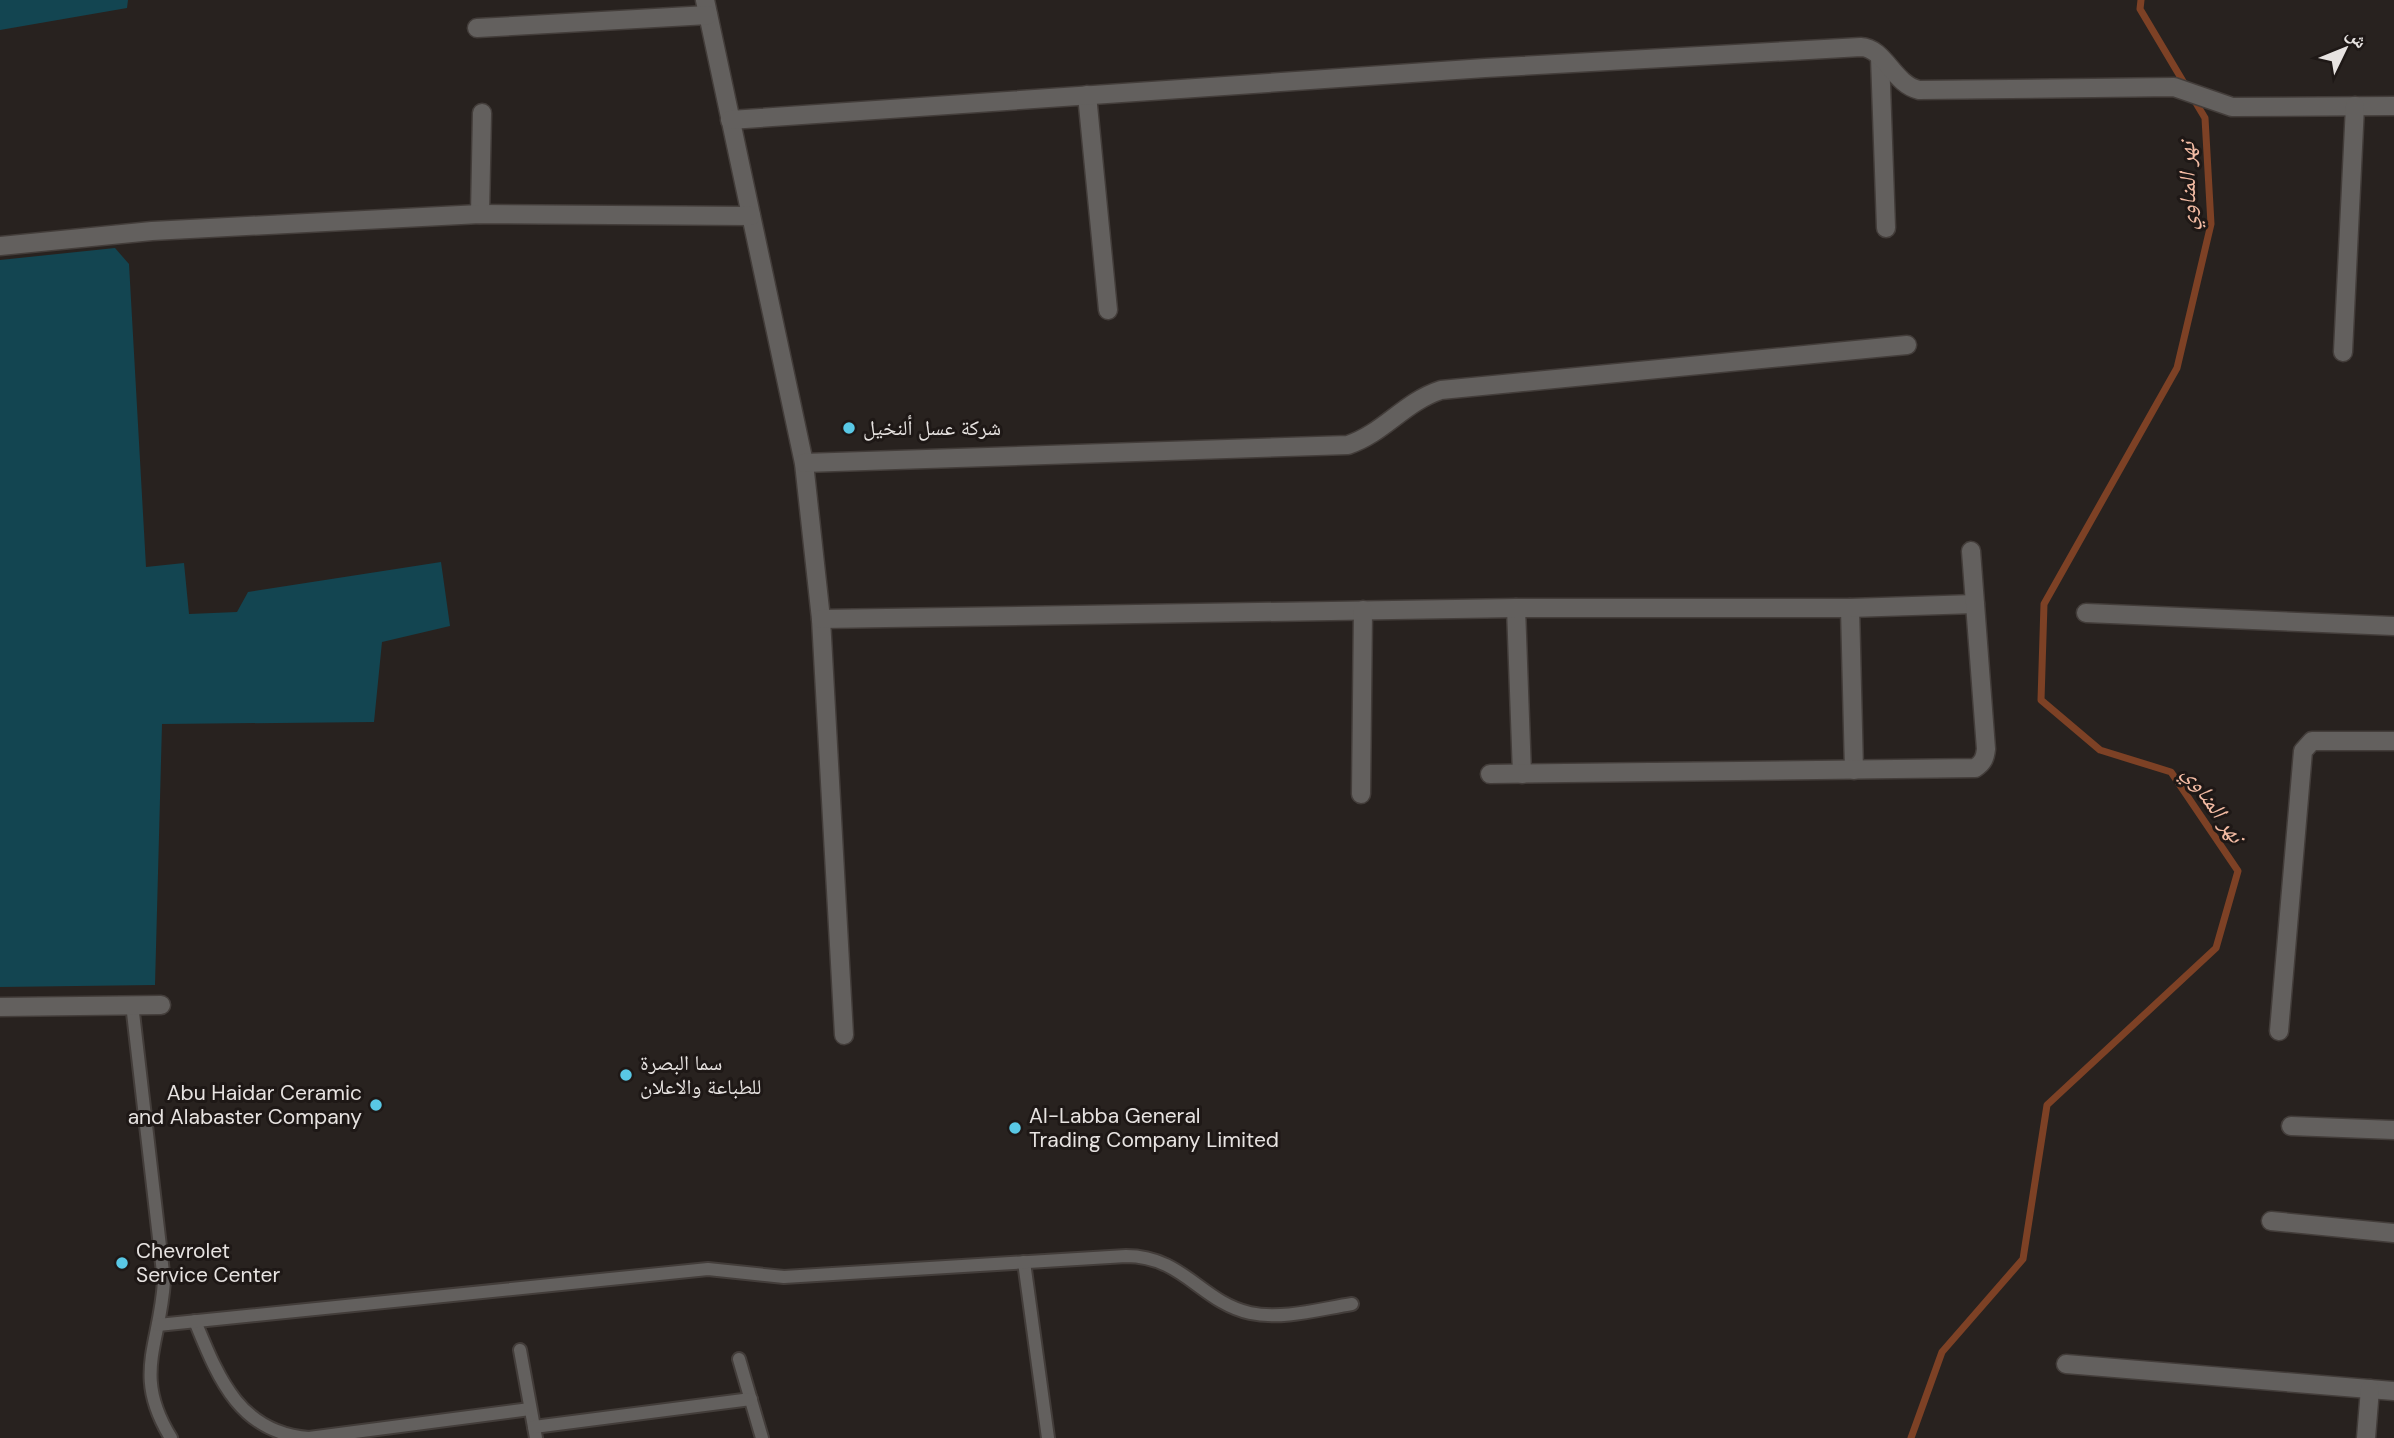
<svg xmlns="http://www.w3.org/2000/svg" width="2394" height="1438" font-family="'DM Sans','Noto Naskh Arabic',sans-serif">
  <rect width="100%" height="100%" fill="#28221f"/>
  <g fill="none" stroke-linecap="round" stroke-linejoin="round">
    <g stroke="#7d4125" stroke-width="7">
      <path d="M2141,0l-1,9 47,79"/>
      <path d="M1911,1438l31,-86 81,-93 24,-154 169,-157 22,-77 -67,-99 -71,-22 -59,-50 3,-96 133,-236 34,-144 -6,-106 -12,-20"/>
    </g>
  </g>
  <g fill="#134551">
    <path d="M0,0h128l-1,8 -127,22z"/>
    <path d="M115,248l14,16 17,303 38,-4 5,51 48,-2 11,-20 193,-30 9,64 -68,16 -8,80 -212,2 -7,261 -155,2v-727z"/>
  </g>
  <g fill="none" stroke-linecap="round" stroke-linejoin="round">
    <defs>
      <g id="lane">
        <path d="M132,1004l32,277c-4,65 -32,94 7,157"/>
        <path d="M1024,1262l24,176"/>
        <path d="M195,1321c23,56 44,112 114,117l221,-29"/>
        <path d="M158,1325l550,-56 76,8 342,-21c57,0 75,46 124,57 32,7 70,-4 102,-9"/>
        <path d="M520,1350l16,88"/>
        <path d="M739,1359l23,79"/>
        <path d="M534,1427l217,-28"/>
      </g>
      <g id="street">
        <path d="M705,0l99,463 17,156 23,416"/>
        <path d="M477,28l231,-13"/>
        <path d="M1880,57l6,171"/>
        <path d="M1087,95l21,215"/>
        <path d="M730,120l755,-52 376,-21c24,1 32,37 58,43l255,-3 58,20 162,-1"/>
        <path d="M480,214l2,-101"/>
        <path d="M0,246l152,-15 328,-17 271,2"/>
        <path d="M2343,352l12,-246"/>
        <path d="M804,463l544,-18c36,-12 56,-43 93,-55l466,-45"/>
        <path d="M1516,608l6,166"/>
        <path d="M1850,608l4,162"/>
        <path d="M2086,613l308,13"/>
        <path d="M821,619l695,-11h334l125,-4"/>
        <path d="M1490,774l485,-6c8,-5 10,-10 11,-19l-15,-198"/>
        <path d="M1361,794l2,-184"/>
        <path d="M0,1007l161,-2"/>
        <path d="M2279,1031l24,-280 9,-10h82"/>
        <path d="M2291,1126l103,4"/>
        <path d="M2271,1221l123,12"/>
        <path d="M2066,1364l328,27"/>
        <path d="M2366,1438l4,-49"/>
      </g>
    </defs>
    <use href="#lane" stroke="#433d3a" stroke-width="16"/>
    <use href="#street" stroke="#433d3a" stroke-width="21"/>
    <use href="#lane" stroke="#63605e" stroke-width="12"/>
    <use href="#street" stroke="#63605e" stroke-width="18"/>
  </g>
  <g fill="#59c8e5" stroke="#1e1816" stroke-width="2.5">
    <circle cx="849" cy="428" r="7"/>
    <circle cx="626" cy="1075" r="7"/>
    <circle cx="376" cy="1105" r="7"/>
    <circle cx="1015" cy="1128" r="7"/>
    <circle cx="122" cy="1263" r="7"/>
  </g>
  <g text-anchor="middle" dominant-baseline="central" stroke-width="6" stroke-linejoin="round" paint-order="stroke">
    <g font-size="21" fill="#e7e3e1" stroke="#1e1816" text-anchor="start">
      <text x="863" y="428">شركة عسل ألنخيل</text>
      <text x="640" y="1063">سما البصرة<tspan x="640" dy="24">للطباعة والاعلان</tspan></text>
      <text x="362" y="1093" text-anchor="end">Abu Haidar Ceramic<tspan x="362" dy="24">and Alabaster Company</tspan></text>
      <text x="1029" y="1116">Al-Labba General<tspan x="1029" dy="24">Trading Company Limited</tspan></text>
      <text x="136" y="1251">Chevrolet<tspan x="136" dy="24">Service Center</tspan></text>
    </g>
    <g font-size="23" font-style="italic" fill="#f4bca4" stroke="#1e1816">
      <text transform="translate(2187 186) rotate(-91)">نهر المناوي</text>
      <text transform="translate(2214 804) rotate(55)">نهر المناوي</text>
    </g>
  </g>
  <g transform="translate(2345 49) rotate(47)" stroke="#1e1816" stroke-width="5" paint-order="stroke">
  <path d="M0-5L12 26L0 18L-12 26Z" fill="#e7e3e1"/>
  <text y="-10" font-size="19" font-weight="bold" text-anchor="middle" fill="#e7e3e1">ش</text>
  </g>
</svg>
